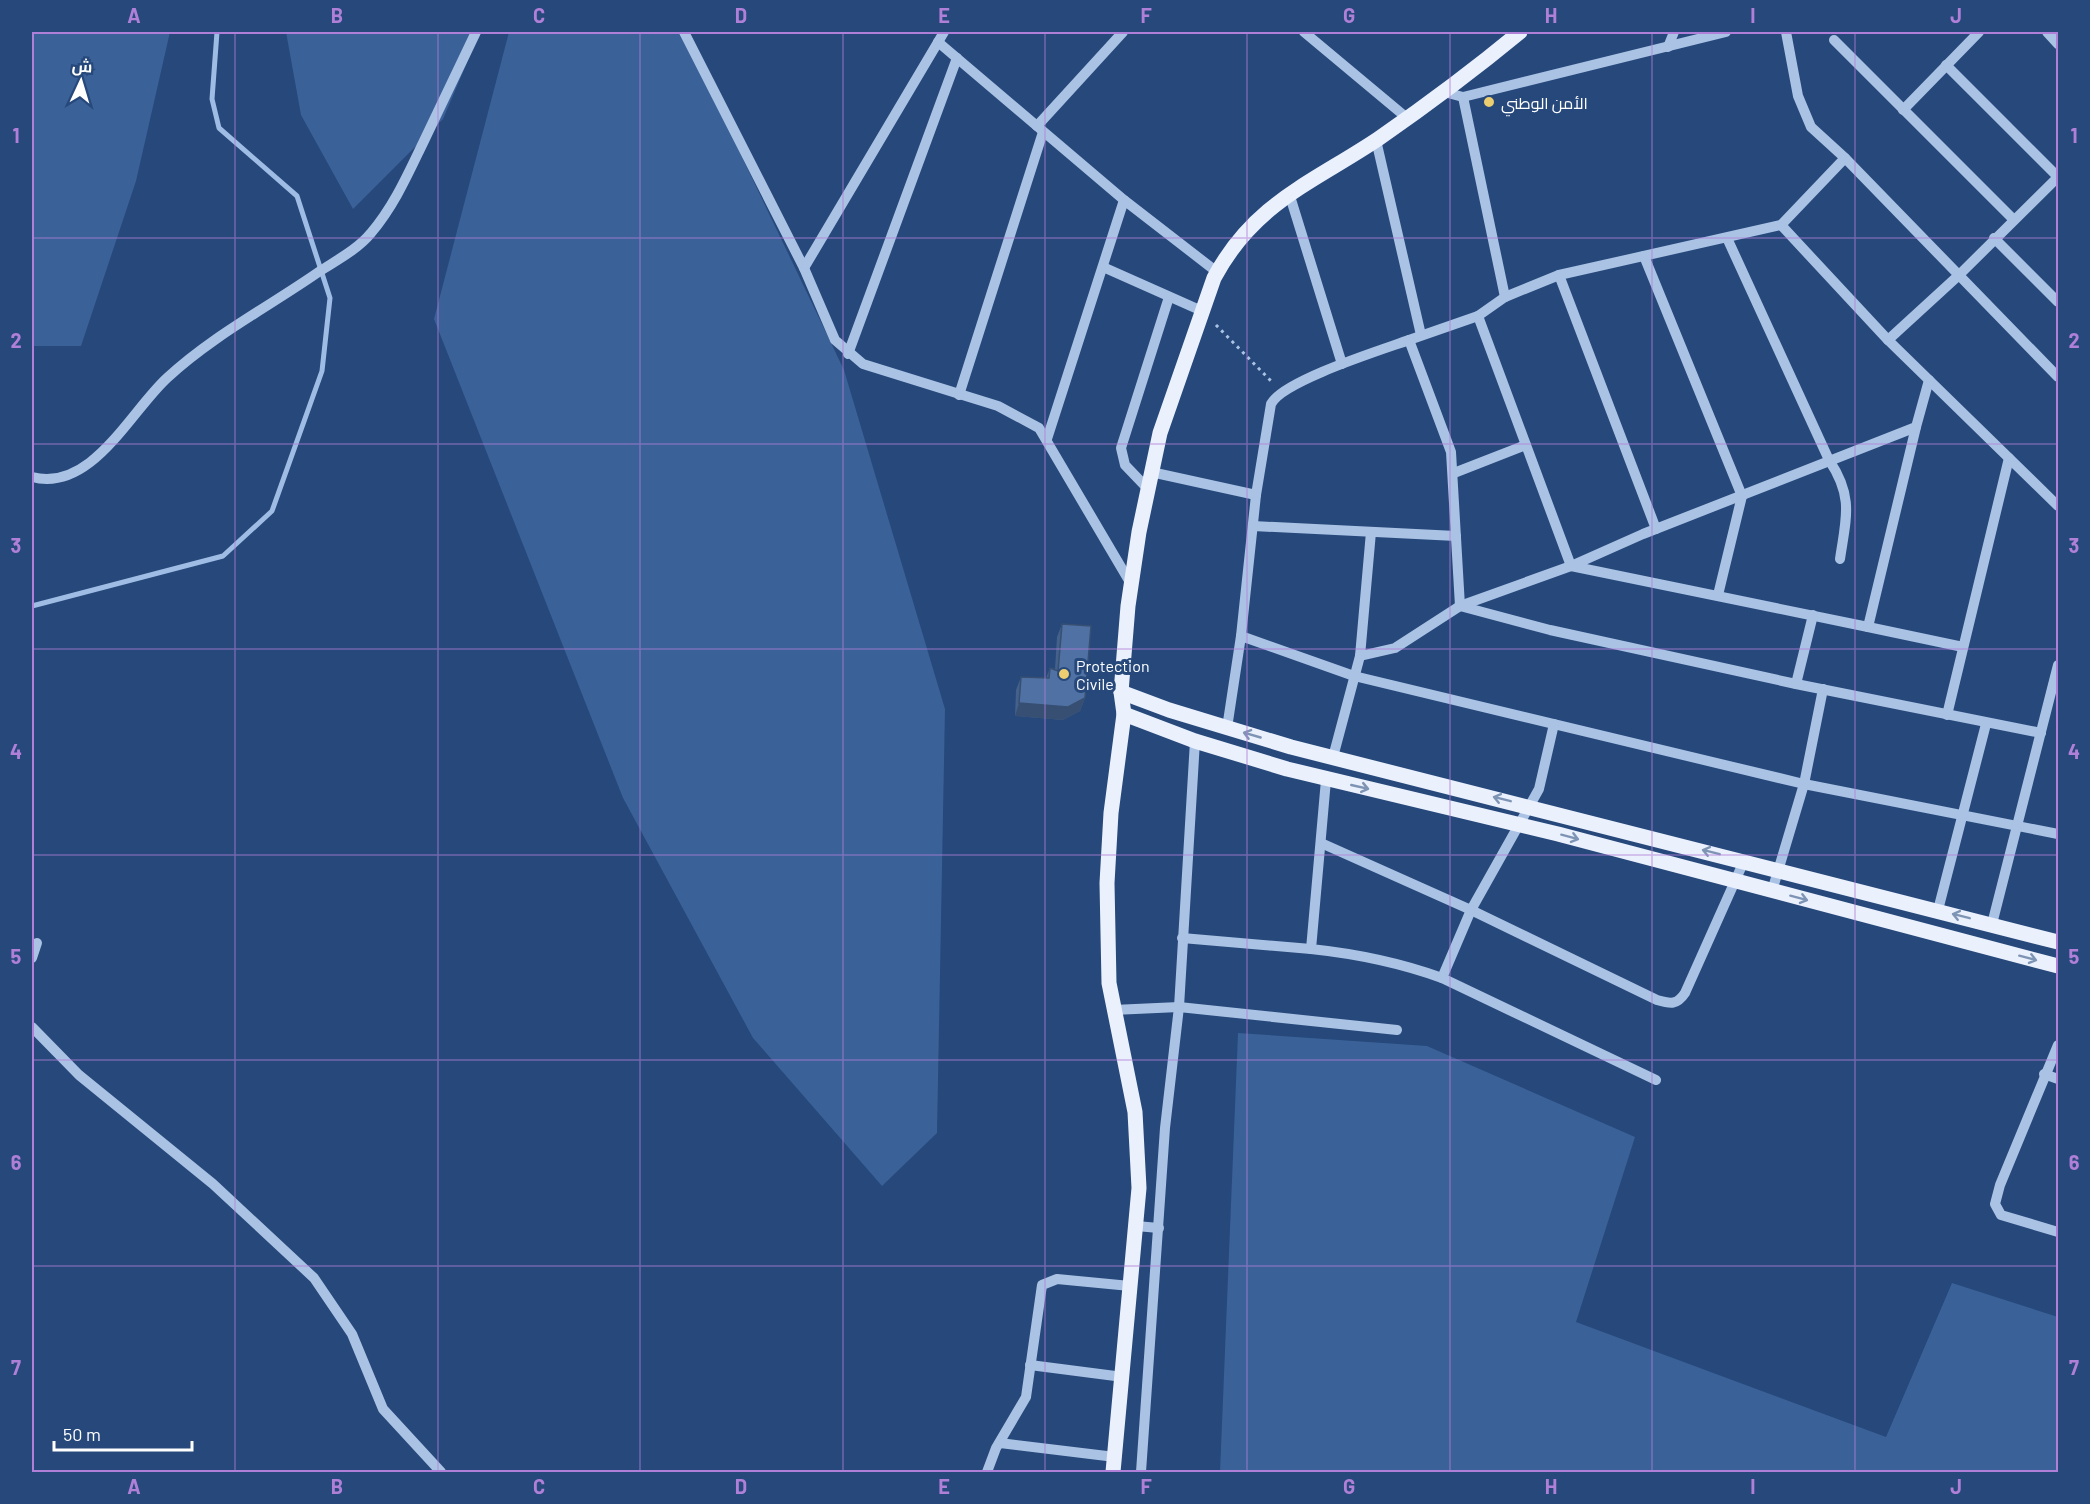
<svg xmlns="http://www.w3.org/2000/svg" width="2090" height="1504" font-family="Barlow,Cairo,sans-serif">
  <rect width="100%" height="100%" fill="#26487b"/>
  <g fill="#3a6198">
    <path d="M32,32h138l-34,149 -55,165h-49z"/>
    <path d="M286,32h194l-37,87 -90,90 -52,-94z"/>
    <path d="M509,32h173l162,338 101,339 -8,424 -55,53 -129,-148 -130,-240 -189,-479z"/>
    <path d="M1238,1033l189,13 208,91 -59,185 310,115 66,-154 106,34v155h-838z"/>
  </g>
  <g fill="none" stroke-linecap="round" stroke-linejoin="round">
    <path stroke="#9fbce4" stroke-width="5" d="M32,606l191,-50 49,-45 50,-140 8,-73 -33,-102 -78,-68 -7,-29 5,-67"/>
    <path stroke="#aac2e4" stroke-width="3" stroke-dasharray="3 4.5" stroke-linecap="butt" d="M1216,325l56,57"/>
    <g stroke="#aac2e4" stroke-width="10">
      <path d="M684,32l120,236 31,72 28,24 135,42 41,22 92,156"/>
      <path d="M1304,32l103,86"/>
      <path d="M2047,32l11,12"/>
      <path d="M1834,40l180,180"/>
      <path d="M938,42l186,158 93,72"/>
      <path d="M1668,47l6,-15"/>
      <path d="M1444,92l19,5 263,-65"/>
      <path d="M1463,97l42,200"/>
      <path d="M1903,110l76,-78"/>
      <path d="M1037,126l86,-94"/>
      <path d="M1376,140l45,195"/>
      <path d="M1845,158l213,219"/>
      <path d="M1289,193l53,171"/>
      <path d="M1781,225l107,115 170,166"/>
      <path d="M1727,238l102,222c25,37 17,58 11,99"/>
      <path d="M1994,238l64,64"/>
      <path d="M1644,256l98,240 -24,99"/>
      <path d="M1103,267l99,44"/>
      <path d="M804,268l140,-236"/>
      <path d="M1559,275l97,254"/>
      <path d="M1478,316l93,250 297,61 48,-200"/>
      <path d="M1409,340l69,-24 27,-19 54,-22 222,-50 64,-67 -34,-31 -13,-31 -12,-64"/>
      <path d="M1888,340l71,-65 99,-98 -112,-112"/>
      <path d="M848,354l109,-296"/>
      <path d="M959,395l84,-263"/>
      <path d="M1047,439l77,-239"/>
      <path d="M1151,472l105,23"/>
      <path d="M1454,473l72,-28"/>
      <path d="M32,477c59,16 98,-65 135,-99 45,-42 103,-72 153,-107 17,-11 38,-22 51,-38 23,-27 37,-59 52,-90 18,-37 35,-74 53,-111"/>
      <path d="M1148,489l-23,-24 -4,-17 48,-151"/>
      <path d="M1253,526l203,10"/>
      <path d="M1868,627l95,20"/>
      <path d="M1241,636l113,40 450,108 254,50"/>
      <path d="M1360,656l35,-8 65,-42 111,-40 72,-32 273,-107 13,-47"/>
      <path d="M1796,684l17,-69"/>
      <path d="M1947,715l62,-257"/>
      <path d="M1227,728l14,-92 15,-141 15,-91c11,-23 110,-54 138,-64l42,112 9,154 90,24 246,54 245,49"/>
      <path d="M1333,757l27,-101 11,-124"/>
      <path d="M1326,780l-15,169c47,5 87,13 131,29l29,-68 68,-121 15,-65"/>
      <path d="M1321,843l150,67 186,90c14,4 20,5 28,-7l59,-132"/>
      <path d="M1772,891l32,-107 19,-95"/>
      <path d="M1938,910l48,-186"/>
      <path d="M1992,924l66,-259"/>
      <path d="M1182,938l129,11"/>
      <path d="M32,958l5,-15"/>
      <path d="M1442,978l214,102"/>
      <path d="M1113,1010l66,-3 218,23"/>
      <path d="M32,1027l47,48 134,109 101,94 38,56 31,75 58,63"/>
      <path d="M2058,1045l-58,140 -5,19 6,11 57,17"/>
      <path d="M2044,1074l14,5"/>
      <path d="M1136,1226l23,2"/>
      <path d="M1030,1365l93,12"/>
      <path d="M1000,1443l115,14"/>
      <path d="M987,1472l9,-24 30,-51 16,-112 15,-6 73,7"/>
      <path d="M1141,1472l24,-344 14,-121 16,-266"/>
    </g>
    <g stroke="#eaf0fc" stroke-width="15">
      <path d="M1121,692l48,18 122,37 767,195"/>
      <path d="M1124,714l71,27 92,28 271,65 500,132"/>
      <path d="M1113,1472l26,-284 -4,-76 -26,-129 -2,-100 4,-70 13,-99 -3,-22 7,-86 11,-74 21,-99 54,-155c40,-75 98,-95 164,-139 49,-34 96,-69 142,-107"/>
    </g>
  </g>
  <path fill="#44618c" d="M1062,624l23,74 -5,13 -17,9 -48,-4 1,-26 5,-13 25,1 4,-10 5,1 2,-32z"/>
  <path fill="#374f72" d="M1085,698l-5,13 -17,9 -48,-4 4,-13z"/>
  <path fill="#4f71a3" stroke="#374f72" stroke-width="1.5" d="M1062,624l29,2 -6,72 -17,9 -49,-4 2,-26 28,1 1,-10 8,3z"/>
  <defs><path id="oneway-shaft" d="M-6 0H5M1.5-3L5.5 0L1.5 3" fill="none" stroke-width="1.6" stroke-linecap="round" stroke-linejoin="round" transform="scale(1.5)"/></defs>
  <g stroke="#7e94b5">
    <use href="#oneway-shaft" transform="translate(1252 735) rotate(-164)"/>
    <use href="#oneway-shaft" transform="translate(1360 787) rotate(13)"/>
    <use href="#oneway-shaft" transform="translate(1502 799) rotate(-166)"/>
    <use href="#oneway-shaft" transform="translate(1570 837) rotate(15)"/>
    <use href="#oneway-shaft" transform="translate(1711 852) rotate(-166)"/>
    <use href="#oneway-shaft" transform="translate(1799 898) rotate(15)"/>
    <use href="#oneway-shaft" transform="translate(1961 916) rotate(-166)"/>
    <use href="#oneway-shaft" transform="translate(2028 958) rotate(15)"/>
  </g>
  <path fill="none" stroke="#b080d9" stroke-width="1.5" stroke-opacity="0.55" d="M235,32v1440M438,32v1440M640,32v1440M843,32v1440M1045,32v1440M1247,32v1440M1450,32v1440M1652,32v1440M1855,32v1440M32,238h2026M32,444h2026M32,649h2026M32,855h2026M32,1060h2026M32,1266h2026"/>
  <g fill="#eccd70" stroke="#26487b" stroke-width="2">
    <circle cx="1489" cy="102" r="6"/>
    <circle cx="1064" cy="674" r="6"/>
  </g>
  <g text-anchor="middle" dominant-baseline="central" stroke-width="6" stroke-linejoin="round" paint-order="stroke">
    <g font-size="16" fill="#fff" stroke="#26487b" text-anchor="start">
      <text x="1501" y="102">الأمن الوطني</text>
      <text x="1076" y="665">Protection<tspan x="1076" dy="18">Civile</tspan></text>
    </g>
  </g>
  <rect width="2090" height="1504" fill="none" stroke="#26487b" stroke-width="66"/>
  <g transform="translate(81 81) rotate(4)" stroke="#26487b" stroke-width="4.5" paint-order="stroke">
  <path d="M0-4.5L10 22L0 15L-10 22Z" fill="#ffffff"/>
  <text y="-9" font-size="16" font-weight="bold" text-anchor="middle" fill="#ffffff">ش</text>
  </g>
  <path d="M54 1441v9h138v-9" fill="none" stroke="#ffffff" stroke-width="3"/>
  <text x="63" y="1441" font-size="18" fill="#ffffff" stroke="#26487b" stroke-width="4.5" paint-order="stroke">50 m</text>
  <rect x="33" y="33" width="2024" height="1438" fill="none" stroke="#b080d9" stroke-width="2"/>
  <g font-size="20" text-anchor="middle" font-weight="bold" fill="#b080d9">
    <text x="134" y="23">A</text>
    <text x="337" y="23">B</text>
    <text x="539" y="23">C</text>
    <text x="741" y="23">D</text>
    <text x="944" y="23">E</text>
    <text x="1146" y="23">F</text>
    <text x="1349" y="23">G</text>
    <text x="1551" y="23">H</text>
    <text x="1753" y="23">I</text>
    <text x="1956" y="23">J</text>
    <text x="16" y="143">1</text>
    <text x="2074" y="143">1</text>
    <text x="16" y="348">2</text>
    <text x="2074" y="348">2</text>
    <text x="16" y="553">3</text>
    <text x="2074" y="553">3</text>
    <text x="16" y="759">4</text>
    <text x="2074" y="759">4</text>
    <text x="16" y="964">5</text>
    <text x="2074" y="964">5</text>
    <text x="16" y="1170">6</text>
    <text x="2074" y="1170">6</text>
    <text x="16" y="1375">7</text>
    <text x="2074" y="1375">7</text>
    <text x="134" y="1494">A</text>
    <text x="337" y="1494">B</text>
    <text x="539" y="1494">C</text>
    <text x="741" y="1494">D</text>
    <text x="944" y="1494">E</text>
    <text x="1146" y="1494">F</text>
    <text x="1349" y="1494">G</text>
    <text x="1551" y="1494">H</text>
    <text x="1753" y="1494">I</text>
    <text x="1956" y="1494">J</text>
  </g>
</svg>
